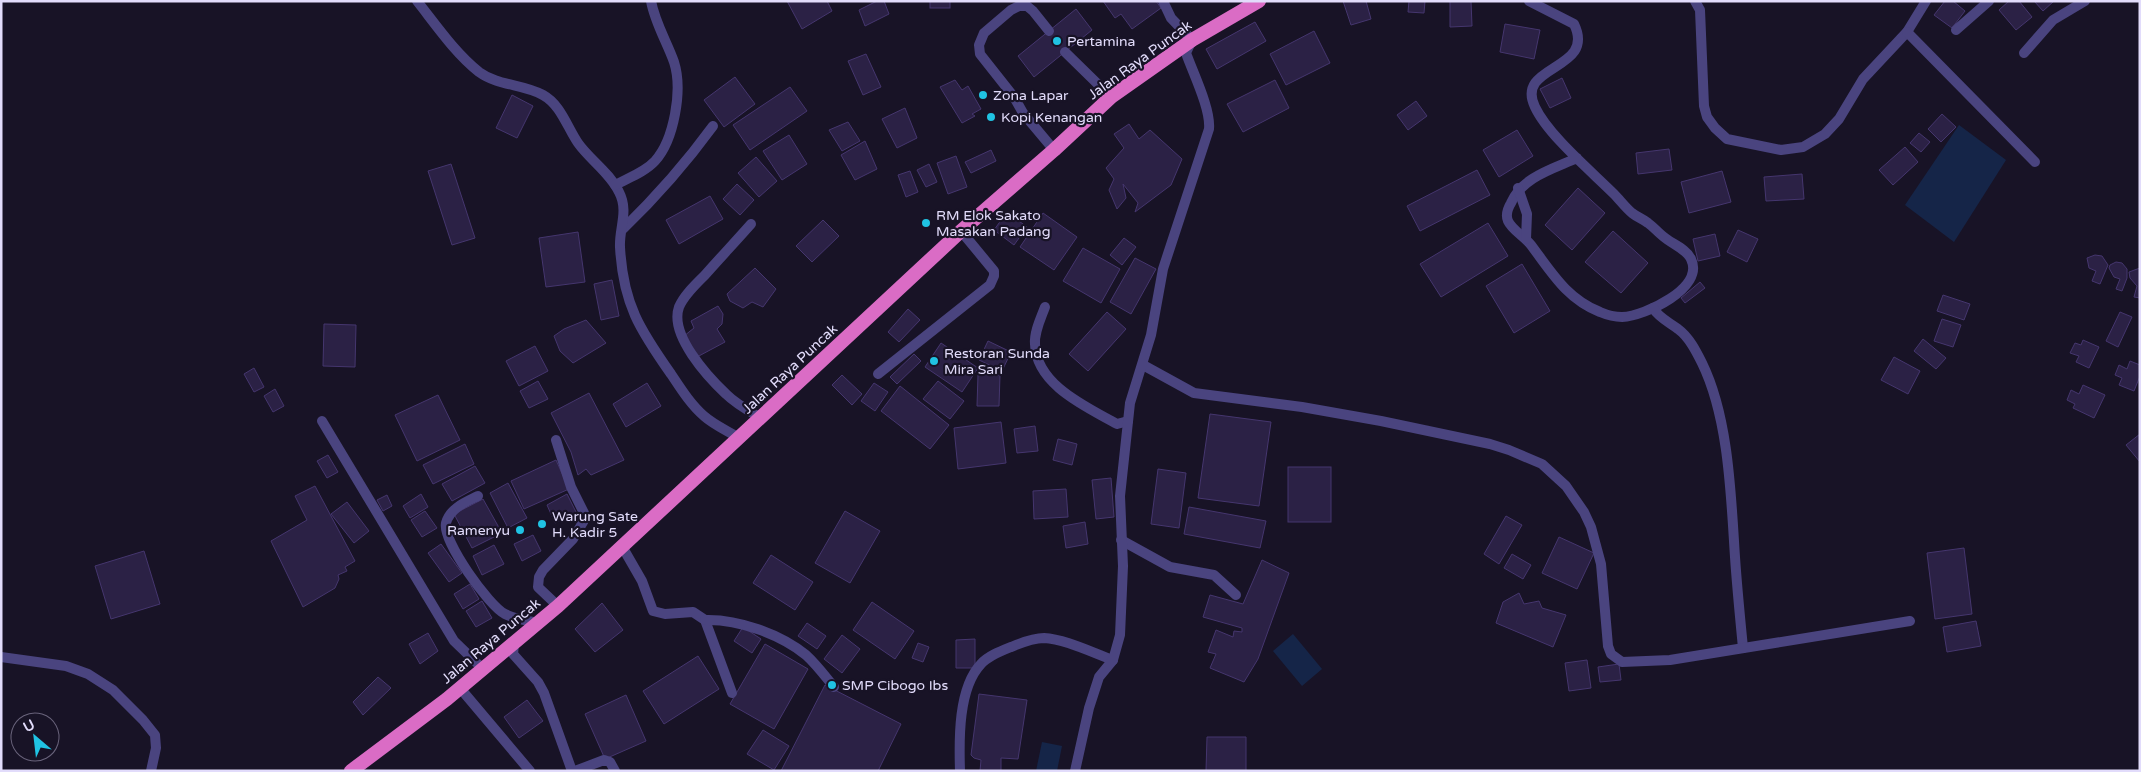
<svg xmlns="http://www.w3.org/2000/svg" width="2141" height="772" font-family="'Varela Round',sans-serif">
  <rect width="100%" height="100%" fill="#181326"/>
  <g fill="#152548">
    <path d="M1959,125l47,35 -52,82 -49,-37z"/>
    <path d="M1293,634l29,35 -20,17 -29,-35z"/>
    <path d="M1042,742l20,4 -5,25h-21z"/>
  </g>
  <g fill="#2b2145" stroke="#45366e">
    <path d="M787,1h40l5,10 -30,18z"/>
    <path d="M877,1h7l5,13 -24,12 -6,-16z"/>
    <rect x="930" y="1" width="20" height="7"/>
    <path d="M1103,1h53l5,7 -29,21 -11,-15 -6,4z"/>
    <path d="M1343,1h23l5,18 -20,6z"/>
    <path d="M1409,1h16l-1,12 -16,-1z"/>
    <path d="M1450,1h21l1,25 -22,1z"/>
    <path d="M1945,1h8l12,10 -13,17 -18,-13z"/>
    <path d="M2009,1h10l13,16 -16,13 -17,-20z"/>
    <path d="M2034,1h20l-11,10z"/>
    <path d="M1076,9l16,21 -58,47 -16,-21z"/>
    <path d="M1255,22l11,19 -49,28 -11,-20z"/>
    <path d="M1505,24l35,6 -6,29 -34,-7z"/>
    <path d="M1314,31l16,32 -44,22 -16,-31z"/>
    <path d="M866,54l15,33 -18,8 -15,-34z"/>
    <path d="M735,77l20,27 -31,23 -20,-27z"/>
    <path d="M1562,78l9,20 -21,10 -10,-19z"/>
    <path d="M955,80l7,10 6,-4 13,23 -9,5 3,2 -13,7 -22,-36z"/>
    <path d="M1275,80l14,28 -46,24 -16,-28z"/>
    <path d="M790,87l17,24 -57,39 -17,-25z"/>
    <path d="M512,95l21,11 -16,32 -21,-10z"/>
    <path d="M1416,101l11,15 -19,14 -11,-15z"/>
    <path d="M905,108l12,30 -20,10 -15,-29z"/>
    <path d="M1942,114l14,13 -15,15 -13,-13z"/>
    <path d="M848,122l12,19 -18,10 -13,-21z"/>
    <path d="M1129,124l10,15 11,-9 32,29 -11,26 -36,27 3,-9 -15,-19 3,14 -9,11 -8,-19 5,-11 -8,-11 18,-20 -10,-14z"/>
    <path d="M1517,130l16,26 -34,21 -16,-27z"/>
    <path d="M1919,133l11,9 -9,10 -11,-9z"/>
    <path d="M789,135l18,29 -25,16 -19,-29z"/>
    <path d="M865,141l12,28 -22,11 -14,-25z"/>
    <path d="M1905,147l13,15 -25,23 -14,-15z"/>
    <path d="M1669,149l3,21 -34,4 -2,-21z"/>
    <path d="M991,150l5,11 -25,12 -6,-11z"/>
    <path d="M956,156l11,31 -19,7 -11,-31z"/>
    <path d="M756,157l21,24 -18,16 -21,-24z"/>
    <path d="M451,164l24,74 -23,7 -24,-74z"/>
    <path d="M929,164l8,18 -11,5 -9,-17z"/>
    <path d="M1477,170l13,25 -70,36 -13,-25z"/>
    <path d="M910,171l8,21 -12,5 -8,-22z"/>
    <path d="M1722,171l9,31 -42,11 -8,-31z"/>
    <path d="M1802,174l2,25 -38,2 -2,-24z"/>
    <path d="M737,184l17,16 -14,15 -17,-16z"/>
    <path d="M1578,188l27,25 -33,37 -27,-25z"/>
    <path d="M710,196l13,23 -44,25 -13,-24z"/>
    <path d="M1007,212l20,15 -13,18 -20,-15z"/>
    <path d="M1043,213l34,24 -23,33 -34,-23z"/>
    <path d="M823,220l16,16 -27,26 -16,-16z"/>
    <path d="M1488,223l20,33 -67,41 -21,-33z"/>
    <path d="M1738,230l20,9 -11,23 -20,-10z"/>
    <path d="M1613,231l35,32 -27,30 -36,-31z"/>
    <path d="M578,232l7,50 -39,5 -7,-49z"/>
    <path d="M1715,234l5,22 -22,5 -5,-22z"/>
    <path d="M1124,238l12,9 -14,18 -12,-10z"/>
    <path d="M1083,248l37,21 -19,34 -38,-22z"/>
    <path d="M2095,255l7,1 6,9 -8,19 -8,-3 4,-10 -7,-3 -2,-10z"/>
    <path d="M1135,258l21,11 -25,45 -21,-12z"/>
    <path d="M2116,262l6,1 5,6v9l-5,13 -6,-2 4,-10 -6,-2 -5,-9 1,-3z"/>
    <path d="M1522,264l28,47 -36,22 -28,-47z"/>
    <path d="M755,268l21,21 -13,18 -11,-5 -9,6 -13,-7 -3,-7z"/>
    <path d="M2140,268v30l-6,-1 3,-11 -7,-8 -1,-6z"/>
    <path d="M612,280l7,36 -18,4 -7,-36z"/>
    <path d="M1700,282l5,6 -20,15 -4,-5z"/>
    <path d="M1943,295l27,9 -6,16 -27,-9z"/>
    <path d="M718,306l5,8 -1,10 -5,5 8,13 -28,15 -13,-21 10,-8 -3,-7z"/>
    <path d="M908,309l12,11 -21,22 -11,-10z"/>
    <path d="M1107,312l19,17 -38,42 -19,-17z"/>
    <path d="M2120,312l12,5 -14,30 -12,-6z"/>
    <path d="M1942,319l19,6 -8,22 -19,-6z"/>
    <path d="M586,320l20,23 -33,20 -13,-12 -6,-15 10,-7z"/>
    <path d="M324,324l32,1 -1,42 -32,-1z"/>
    <path d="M1923,339l23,19 -10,11 -22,-18z"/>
    <path d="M2083,340l16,7 -10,21 -13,-6 3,-6 -9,-3 5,-10 6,2z"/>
    <path d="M988,341l23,11 -9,19 -23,-11z"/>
    <path d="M941,343l37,25 -16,24 -37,-25z"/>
    <path d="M535,346l13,25 -29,15 -13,-25z"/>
    <path d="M914,354l7,7 -24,23 -7,-7z"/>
    <path d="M1894,357l26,14 -12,23 -27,-14z"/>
    <path d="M2130,361l10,4v11l-6,15 -15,-6 3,-7 -7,-3 4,-10 8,4z"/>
    <path d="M254,368l10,19 -10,5 -10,-18z"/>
    <path d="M842,375l20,19 -10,11 -20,-20z"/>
    <path d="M978,375h22l-1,31h-22z"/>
    <path d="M538,381l10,18 -19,9 -9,-17z"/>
    <path d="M938,381l26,20 -14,18 -27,-20z"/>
    <path d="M647,383l14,23 -35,21 -13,-23z"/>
    <path d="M874,383l14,9 -13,19 -14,-10z"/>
    <path d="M2083,385l22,10 -11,23 -21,-10 2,-4 -8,-4 4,-10 8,4z"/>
    <path d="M900,386l49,39 -19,24 -49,-38z"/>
    <path d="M275,389l9,17 -11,6 -9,-16z"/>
    <path d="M589,393l35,67 -33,15 -5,-6 -8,6 -7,-23 -20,-39z"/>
    <path d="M438,395l22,45 -43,21 -22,-46z"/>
    <path d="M1210,414l61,8 -12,84 -61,-8z"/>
    <path d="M1001,422l5,41 -48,6 -4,-41z"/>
    <path d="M1035,426l3,25 -21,2 -3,-24z"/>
    <path d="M2140,434v28l-14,-17z"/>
    <path d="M1058,439l19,5 -5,21 -19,-5z"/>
    <path d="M465,444l9,20 -41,20 -10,-19z"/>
    <path d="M328,455l10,17 -11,6 -10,-17z"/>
    <path d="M556,460l13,29 -45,20 -13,-28z"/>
    <path d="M475,466l10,17 -33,18 -10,-17z"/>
    <rect x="1288" y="467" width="43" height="55"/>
    <path d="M1158,469l28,4 -7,55 -28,-4z"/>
    <path d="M1111,478l3,39 -18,2 -4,-39z"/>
    <path d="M508,483l19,35 -19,10 -18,-35z"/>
    <path d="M315,486l40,75 -10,6 2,4 -9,4 1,4 -4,9 -32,19 -32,-66 36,-21 -12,-24z"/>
    <path d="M1066,489l2,28 -34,2 -1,-28z"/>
    <path d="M421,494l7,13 -18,11 -7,-12z"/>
    <path d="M567,494l9,18 -21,11 -8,-18z"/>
    <path d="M387,495l5,11 -9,5 -6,-11z"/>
    <path d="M483,499l19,34 -30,15 -18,-34z"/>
    <path d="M347,502l22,29 -15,12 -23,-29z"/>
    <path d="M1189,507l77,14 -6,27 -76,-14z"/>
    <path d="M425,511l12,17 -15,9 -11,-17z"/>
    <path d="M845,511l35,20 -30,52 -35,-20z"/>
    <path d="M1506,516l16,9 -23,39 -15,-10z"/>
    <path d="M1085,522l3,22 -22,4 -3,-22z"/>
    <path d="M533,535l8,16 -19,10 -8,-17z"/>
    <path d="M1559,537l35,16 -17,36 -35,-16z"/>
    <path d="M441,544l21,29 -13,9 -21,-29z"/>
    <path d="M494,545l10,19 -22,11 -9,-19z"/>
    <path d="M1964,548l8,66 -37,5 -8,-66z"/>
    <path d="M144,551l16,53 -49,15 -16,-53z"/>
    <path d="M1512,554l19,11 -8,14 -19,-11z"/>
    <path d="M771,555l42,27 -18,28 -42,-27z"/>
    <path d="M1262,560l27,13 -31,86 -14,23 -34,-14 6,-14 -8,-2 8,-22 17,7 1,-6 8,1v-4l-39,-11 7,-22 33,9z"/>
    <path d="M470,584l9,15 -16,10 -9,-15z"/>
    <path d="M1519,593l5,11 15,-3 3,7 24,7 -13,32 -57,-24 7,-21z"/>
    <path d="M482,601l10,17 -16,9 -10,-16z"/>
    <path d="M872,602l42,29 -19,28 -42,-29z"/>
    <path d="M602,603l21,27 -28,22 -20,-23z"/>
    <path d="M1976,621l5,25 -34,6 -4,-25z"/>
    <path d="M807,623l19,13 -9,13 -19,-13z"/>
    <path d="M743,627l18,12 -9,14 -18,-12z"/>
    <path d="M428,633l10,18 -18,13 -11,-20z"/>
    <path d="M842,635l18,14 -18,24 -18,-14z"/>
    <path d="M975,639v29h-19v-28z"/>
    <path d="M918,643l11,4 -6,15 -11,-4z"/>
    <path d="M765,644l43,25 -34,60 -44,-25z"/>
    <path d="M698,656l21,33 -55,35 -21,-33z"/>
    <path d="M1587,660l4,28 -22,3 -4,-28z"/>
    <path d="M1619,664l2,16 -21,2 -2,-15z"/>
    <path d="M378,677l13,11 -28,27 -10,-13z"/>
    <path d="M825,685l76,39 -23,47h-97z"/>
    <path d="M979,694l48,6 -9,59 -17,-1v13h-21l1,-11 -7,-2 -3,-3z"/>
    <path d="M626,695l20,46 -41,18 -20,-45z"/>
    <path d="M527,700l16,21 -24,17 -15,-21z"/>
    <path d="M763,730l26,16 -15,24 -27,-16z"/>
    <path d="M1207,737h39v34h-40z"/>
  </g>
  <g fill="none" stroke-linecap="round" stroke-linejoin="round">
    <g stroke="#4a447f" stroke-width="10">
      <path d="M1695,1l5,9 4,96 3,11 8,11 12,11 54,11 22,-3 22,-13 14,-15 24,-40 44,-47 19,-31"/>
      <path d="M1049,31l-16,-20 -6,-5h-8l-8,4 -27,23 -5,12 1,9 34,43 9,16 31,37"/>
      <path d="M1907,32l128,130"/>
      <path d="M1065,52l46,45"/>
      <path d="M623,229c33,-32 63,-66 90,-103"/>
      <path d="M1045,307c-4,11 -11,25 -10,37 1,41 52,63 82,80l11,-3"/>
      <path d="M878,374l112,-89 4,-9v-5l-33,-40"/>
      <path d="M322,421l132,220 29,28"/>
      <path d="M556,440l15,47 15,30 -13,22 -30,31 -4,7 -1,10 20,19"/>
      <path d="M478,496c-12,6 -28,12 -32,27 -4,18 43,83 59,91 10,5 23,7 34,9"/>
      <path d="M1121,540l49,27 44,8 22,20"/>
      <path d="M628,541l-5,7 19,33 11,30 12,3 28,-2 12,8 27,73"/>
      <path d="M705,620c33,-1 75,14 101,35 10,9 19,21 28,32"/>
      <path d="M460,688l70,83"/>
      <path d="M575,771l29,-11 6,2 5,9"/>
    </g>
    <g stroke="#4a447f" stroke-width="10">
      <path d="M417,1c19,24 38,52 62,71 19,14 44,12 64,23 18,10 24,32 35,48 12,17 32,30 41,49 10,19 0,36 1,55 3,57 20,83 51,127 10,15 20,31 33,42 10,9 24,15 35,22"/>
      <path d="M1529,1l45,23c23,47 -60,40 -39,83 13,28 56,64 79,87 6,6 11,13 18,19 5,4 11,6 16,10 7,5 12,12 20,17 7,5 19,10 23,19 14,29 -46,57 -69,58 -7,0 -15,-2 -22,-5 -33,-13 -48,-39 -69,-67 -6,-8 -19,-15 -23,-24 -3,-7 0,-13 3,-18 11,-26 42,-34 66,-45"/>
      <path d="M1956,30l33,-29"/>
      <path d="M2024,53l29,-33 32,-19"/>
      <path d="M615,185c13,-7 30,-13 40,-24 19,-21 28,-71 19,-99 -7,-20 -19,-39 -23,-61"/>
      <path d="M1518,188l9,26 -1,25"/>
      <path d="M751,224c-15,17 -31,34 -46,51 -9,9 -21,20 -26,32 -10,28 29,70 47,87 10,10 23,17 35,24"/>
      <path d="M1653,308c6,10 16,14 25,21 11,8 18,22 24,34 27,55 29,134 33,194 2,30 5,60 8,91"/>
      <path d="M1143,365l51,28 108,14 79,14 109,23 19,6 33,14 24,22 18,26 7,15 10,37 7,82 3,8 11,8 48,-2 240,-39"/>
      <path d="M514,644l-1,10 25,28 6,11 28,78"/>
      <path d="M1,657l65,9 22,8 25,16 30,30 12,15 1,13 -5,23"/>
      <path d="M960,771c-1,-31 -2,-83 21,-107 7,-8 20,-13 30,-17 10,-4 21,-9 33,-9 21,1 49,15 69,22"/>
      <path d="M1075,771l14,-63 10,-31 14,-17 7,-25 3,-69 -3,-70 10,-93 21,-68 12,-66 46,-140c2,-20 -16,-56 -23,-76l6,-13 -21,-22 -8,-17"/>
    </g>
    <path stroke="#da6cc5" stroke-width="14" d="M351,771l96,-72 111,-93 403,-375 93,-81 57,-53 81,-57 67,-39"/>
  </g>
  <g fill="#20c3e3" stroke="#181326" stroke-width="2">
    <circle cx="1057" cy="41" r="5"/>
    <circle cx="983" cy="95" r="5"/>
    <circle cx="991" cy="117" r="5"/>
    <circle cx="926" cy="223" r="5"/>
    <circle cx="934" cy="361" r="5"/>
    <circle cx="542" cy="524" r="5"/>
    <circle cx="520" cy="530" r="5"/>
    <circle cx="832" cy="685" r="5"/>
  </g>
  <g text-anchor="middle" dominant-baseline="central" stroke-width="4.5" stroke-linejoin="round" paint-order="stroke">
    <g font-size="14" fill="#e2dcfb" stroke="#181326" text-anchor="start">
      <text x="1067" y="41">Pertamina</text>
      <text x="993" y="95">Zona Lapar</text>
      <text x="1001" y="117">Kopi Kenangan</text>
      <text x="936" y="215">RM Elok Sakato<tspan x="936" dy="16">Masakan Padang</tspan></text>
      <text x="944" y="353">Restoran Sunda<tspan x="944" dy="16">Mira Sari</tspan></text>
      <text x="552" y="516">Warung Sate<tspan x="552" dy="16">H. Kadir 5</tspan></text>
      <text x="510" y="530" text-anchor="end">Ramenyu</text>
      <text x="842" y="685">SMP Cibogo Ibs</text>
    </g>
    <g font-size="14" fill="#e2dcfb" stroke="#181326">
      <text transform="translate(1140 60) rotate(-36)">Jalan Raya Puncak</text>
      <text transform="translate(790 369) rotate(-43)">Jalan Raya Puncak</text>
      <text transform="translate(491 641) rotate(-40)">Jalan Raya Puncak</text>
    </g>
  </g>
  <rect width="2141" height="772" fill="none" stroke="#e2dcfb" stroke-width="5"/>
  <g transform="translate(35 737) rotate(332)"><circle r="24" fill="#181326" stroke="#69637b"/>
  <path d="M0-4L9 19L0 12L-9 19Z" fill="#20c3e3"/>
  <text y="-8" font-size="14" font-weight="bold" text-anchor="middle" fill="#e2dcfb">U</text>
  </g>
</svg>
